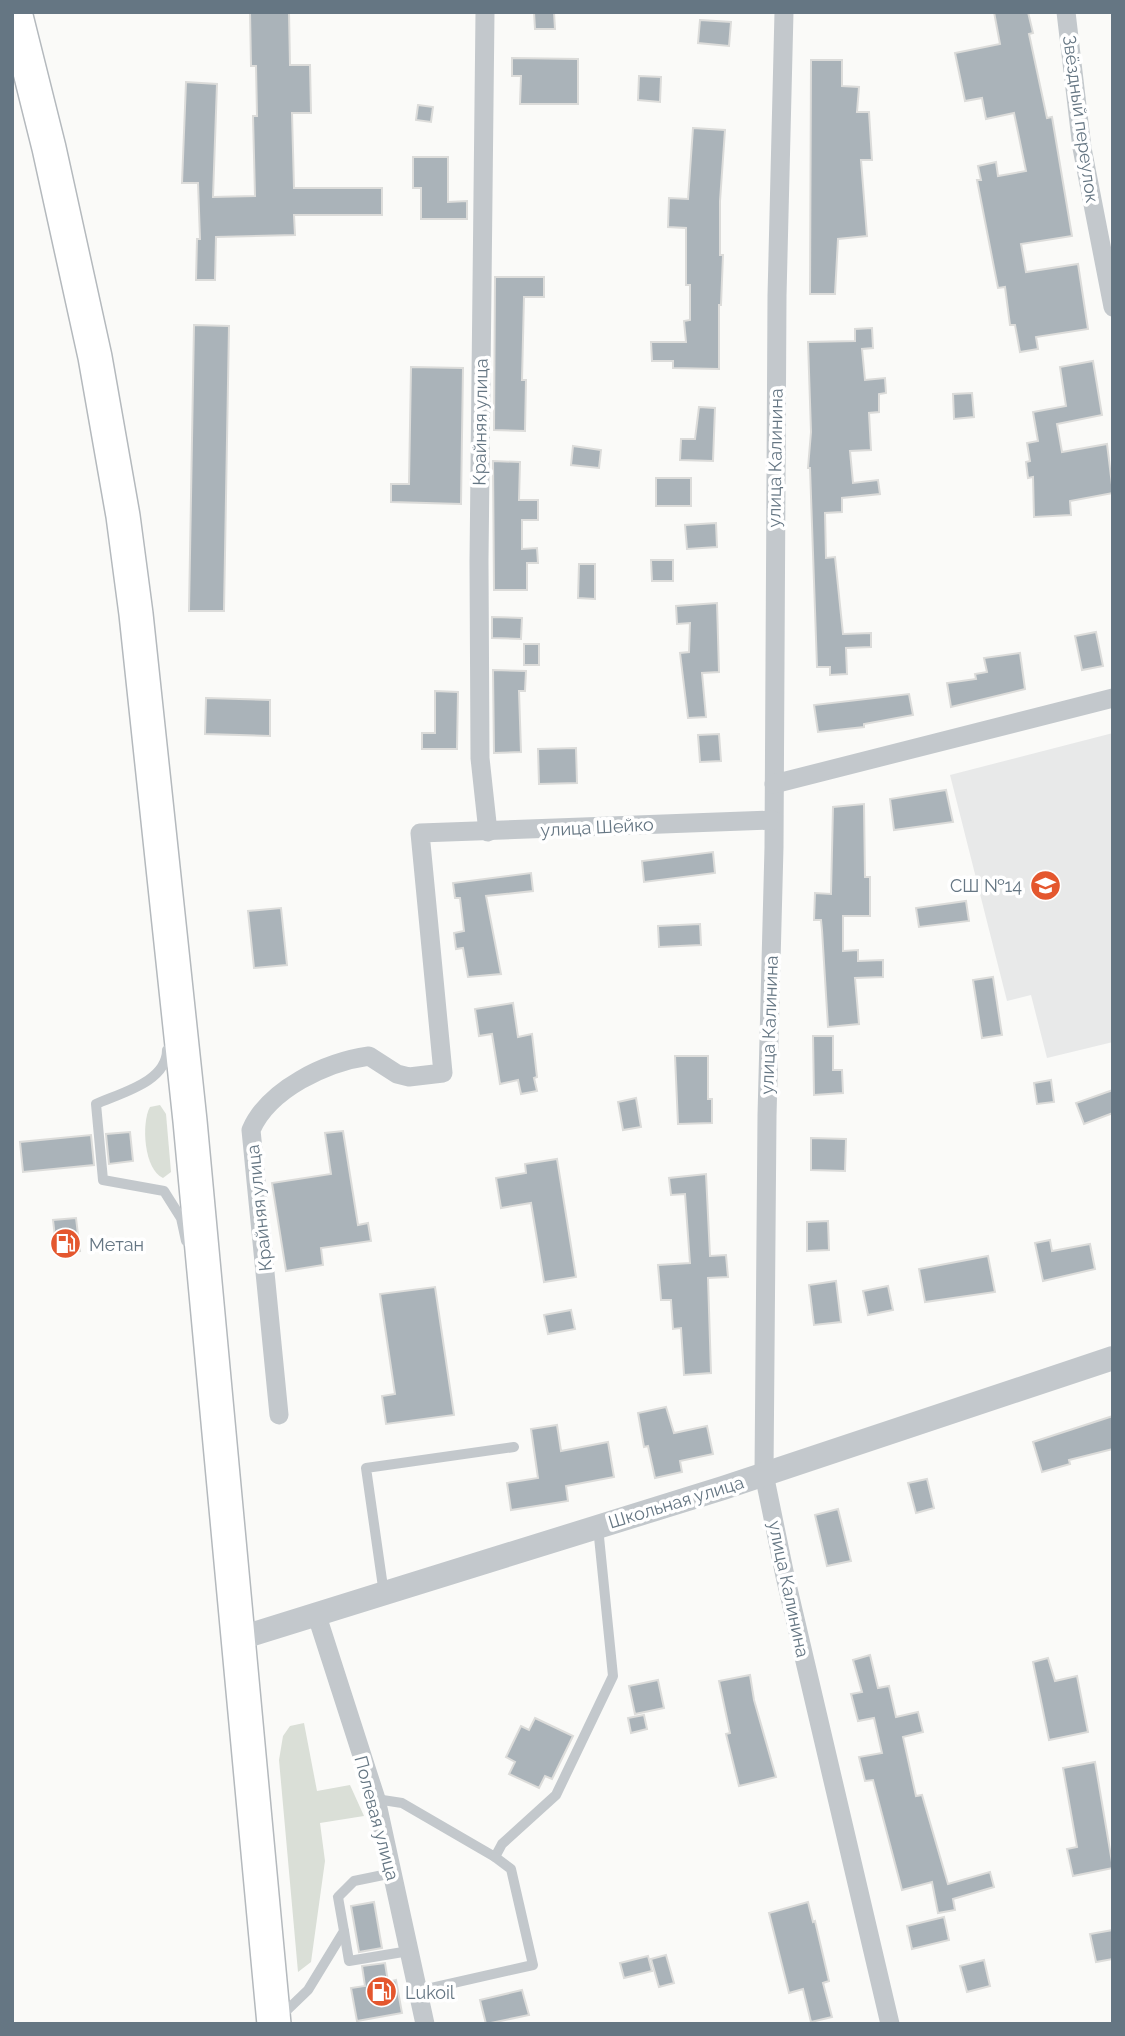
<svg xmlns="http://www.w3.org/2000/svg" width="1125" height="2036" font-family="Raleway,sans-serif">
  <rect width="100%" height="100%" fill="#fafaf8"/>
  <path fill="#e8e9e9" d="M1113,733v309l-66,16 -16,-63 -24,6 -57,-226z"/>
  <g fill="#dadfd7">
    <path d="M160,1105l6,9 5,58 -8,6c-19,-8 -22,-55 -13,-71z"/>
    <path d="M304,1723l13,68 33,-6 14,31 -44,7 5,38 -14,101 -13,10 -19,-212 4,-24 7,-10z"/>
  </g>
  <g fill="#aab3b9" stroke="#dcdcda" stroke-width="2">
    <path d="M250,12h39l1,53h20l1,48h-19l2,75h88v27h-88l1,20 -79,2 -1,43h-19l1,-41h3l-2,-56h-16l4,-101 31,2 -4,113 42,-1 -2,-80h4l-1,-50h-5z"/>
    <path d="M534,12h20l1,17h-20z"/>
    <path d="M994,12h34l5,21 -4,1 18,84 5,-1 20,119 -51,8 5,28 52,-8 10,65 -52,8 2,12 -18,3 -5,-27h-5l-5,-38 -7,1 -21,-108h4l-3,-14 18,-4 2,14 28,-5 -12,-58 -28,6 -4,-21 -17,3 -10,-48 45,-9z"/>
    <path d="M700,20l31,2 -2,24 -31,-3z"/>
    <path d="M512,58l66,1v45h-58l1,-28h-9z"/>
    <path d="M811,60h31v26l17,1 -2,25h12l3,48h-11l6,76 -29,3 -3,55h-25z"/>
    <path d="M639,76l22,1 -1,25 -22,-2z"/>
    <path d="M418,105l15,2 -2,15 -15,-2z"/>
    <path d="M693,128l32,2 -5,71v54h3l-2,50h-2v64l-46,-1v-7h-21l-1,-19h35l-2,-21 6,-1v-35h-4v-57l-18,-1 1,-29 19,1z"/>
    <path d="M413,157h35v45l19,-1v18h-46v-31h-8z"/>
    <path d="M495,277h49v20h-20l-2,83h4l-1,51 -31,-1z"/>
    <path d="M194,325l35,1 -5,285h-35z"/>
    <path d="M872,328l1,20 -11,1 3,31 20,-2 1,15 -7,1v18l-10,1 2,37 -21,1 3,32 25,-3 2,14 -38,4v14l-17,1 1,45 9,-1 8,77 28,-1v14l-25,1 1,26 -17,1v-8h-13l-7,-199h-2l3,-36 -3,-90 47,-1v-12z"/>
    <path d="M1093,361l9,54 -45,9 5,28 45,-8 6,49 -43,8 1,14 -37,2 -1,-40 -5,1 -2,-16 4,-1 -3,-18 11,-2 -5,-29 33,-6 -6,-39z"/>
    <path d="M411,367l52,1 -2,136 -70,-2v-18h18z"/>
    <path d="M972,393l2,24 -20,2 -1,-25z"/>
    <path d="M699,407l16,1 -2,53 -33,-1 1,-21h14z"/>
    <path d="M573,446l28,4 -2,18 -28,-3z"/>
    <path d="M493,461l27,1 -1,38h19v20h-16v29l15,-1 1,15h-11v27h-33z"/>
    <rect x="656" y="478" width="35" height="28"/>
    <path d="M716,523l1,24 -30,2 -2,-24z"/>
    <path d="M651,560h22v21h-21z"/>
    <path d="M579,564h16v35l-17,-1z"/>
    <path d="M717,603l2,69 -17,1 4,44 -18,1 -8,-65 9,-1 1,-29 -13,1 -1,-18z"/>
    <path d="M492,617l30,1 -1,21 -29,-1z"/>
    <path d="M1096,632l7,34 -21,4 -7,-34z"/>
    <rect x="524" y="644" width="15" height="21"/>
    <path d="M1020,653l5,36 -74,18 -4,-24 29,-4 -1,-5 12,-2 -3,-14z"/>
    <path d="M493,670l33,1 -1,20h-6l2,61 -27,1z"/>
    <path d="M435,691l23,1 -1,57h-35v-16h13z"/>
    <path d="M909,694l4,21 -49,9v3l-46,5 -4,-27z"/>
    <path d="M206,698l64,2v36l-65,-2z"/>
    <path d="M719,734l2,27 -21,1 -2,-27z"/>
    <path d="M576,748l1,35 -38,1 -1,-35z"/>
    <path d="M946,790l7,32 -59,8 -4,-31z"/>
    <path d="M864,804l1,73h5v39h-27v35l15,-1v11l25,-1v17l-28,1 4,46 -31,3 -6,-97 -1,-10h-7l1,-27 16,1 2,-87z"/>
    <path d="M713,852l2,21 -71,9 -2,-21z"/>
    <path d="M531,873l2,18 -47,5 15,78 -33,3 -5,-29 -7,1 -2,-16 10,-2 -4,-33h-5l-2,-15z"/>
    <path d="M966,901l3,20 -50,6 -3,-19z"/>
    <path d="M281,908l6,57 -33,3 -6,-57z"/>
    <path d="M700,924l1,21 -42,2 -1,-21z"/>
    <path d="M993,977l9,58 -20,3 -9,-58z"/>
    <path d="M513,1003l5,34 14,-3 5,43 -3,1 3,13 -16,3 -3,-14 -18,4 -8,-50 -13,2 -4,-27z"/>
    <path d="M813,1036h20v34h9l1,23 -29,2z"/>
    <path d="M675,1056h33v43h4v24l-34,1z"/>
    <path d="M1051,1080l3,22 -17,2 -3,-21z"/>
    <path d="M1113,1090v23l-29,11 -8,-21z"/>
    <path d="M636,1098l5,29 -18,3 -5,-28z"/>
    <path d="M343,1131l15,94 10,-2 3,18 -50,7 2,17 -37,6 -14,-88 59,-9 -6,-41z"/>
    <path d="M130,1132l3,29 -24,3 -3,-30z"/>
    <path d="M91,1135l3,30 -71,7 -3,-30z"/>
    <path d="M811,1138l35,1 -1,32 -34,-1z"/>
    <path d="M557,1159l19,118 -32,5 -13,-79 -30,5 -5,-30 30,-5 -1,-9z"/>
    <path d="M706,1174l4,82 16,-1 2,22 -20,1 3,95 -27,2 -3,-47 -8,1 -2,-29h-10l-3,-35 32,-2 -5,-69 -14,1 -2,-17z"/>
    <path d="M76,1218l4,33 -23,2 -4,-33z"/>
    <path d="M828,1221l1,29 -22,1v-29z"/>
    <path d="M1050,1240l2,11 38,-7 5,25 -52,12 -8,-38z"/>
    <path d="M988,1256l7,36 -70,10 -6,-33z"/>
    <path d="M836,1281l5,41 -27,3 -5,-40z"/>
    <path d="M888,1286l5,24 -25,5 -5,-24z"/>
    <path d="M435,1287l19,128 -68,9 -4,-28 13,-2 -15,-100z"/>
    <path d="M571,1310l4,19 -27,5 -4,-19z"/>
    <path d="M666,1407l8,26 33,-7 6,28 -33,7 2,11 -27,6 -7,-32 -4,1 -6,-34z"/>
    <path d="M1113,1416v33l-44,11 1,4 -28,8 -9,-30z"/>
    <path d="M557,1425l4,26 47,-9 6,35 -48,9 2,15 -57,9 -4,-27 31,-5 -7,-49z"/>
    <path d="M927,1479l7,29 -18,5 -8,-30z"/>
    <path d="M838,1509l13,52 -24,5 -12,-51z"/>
    <path d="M870,1655l8,33 11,-2 7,31 22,-5 5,20 -20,5 13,59 6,-1 26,89 42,-12 4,15 -41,12 2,11 -17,3 -6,-31 -30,8 -29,-110 -8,1 -6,-24 23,-4 -8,-35 -16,3 -7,-27 11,-2 -9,-32z"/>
    <path d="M1048,1658l7,23 22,-5 11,56 -39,8 -16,-78z"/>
    <path d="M750,1675l4,25 22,77 -37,9 -13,-52 4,-1 -11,-52z"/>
    <path d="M658,1680l6,28 -29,6 -6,-28z"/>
    <path d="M644,1715l3,14 -16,4 -3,-15z"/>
    <path d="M535,1718l38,18 -21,43 -7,-3 -6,12 -30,-14 6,-12 -9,-5 15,-31 8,4z"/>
    <path d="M1095,1762l18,106 -40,8 -6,-27 10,-2 -14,-79z"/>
    <path d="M374,1902l8,46 -23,4 -8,-46z"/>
    <path d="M808,1902l5,20 2,-1 14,60 -6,2 9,34 -21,5 -8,-33 -14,4 -20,-80z"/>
    <path d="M944,1917l5,23 -37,9 -5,-23z"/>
    <path d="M1113,1930v29l-17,3 -6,-28z"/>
    <path d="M666,1955l8,28 -15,4 -8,-28z"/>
    <path d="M648,1956l4,15 -28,7 -4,-15z"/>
    <path d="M984,1960l6,26 -23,6 -7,-26z"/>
    <path d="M385,1963l3,19 8,-2 6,33 -45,8 -6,-33 14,-2 -3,-20z"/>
    <path d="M522,1990l7,25 -43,9 -6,-24z"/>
  </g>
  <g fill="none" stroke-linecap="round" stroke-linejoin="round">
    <defs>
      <path id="trunk" d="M15,12l34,136 46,209 28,159 13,98 54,507 84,903"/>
    </defs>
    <use href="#trunk" stroke="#b4b9bd" stroke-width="36"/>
    <g stroke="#c3c8cc" stroke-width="10">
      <path d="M167,1050c0,32 -47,43 -71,54l7,76 61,11 17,27 5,23"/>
      <path d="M384,1594l-18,-126 148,-21"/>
      <path d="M376,1799l26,4 93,54 7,-13 54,-49 57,-119 -15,-149"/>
      <path d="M344,1931l5,30 60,-10"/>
      <path d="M418,1991l115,-26 -22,-96 -16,-12"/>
      <path d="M282,2015l26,-25 36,-59 -6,-34 16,-16 39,-8"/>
    </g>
    <g stroke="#c3c8cc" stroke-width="19">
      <path d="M485,12l-6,549 1,197 8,74"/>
      <path d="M784,12l-7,284 -3,551 -7,269 -3,358 21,102 105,448"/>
      <path d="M1066,12l16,136 31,159"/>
      <path d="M774,784l339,-86"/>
      <path d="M279,1415l-28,-285c18,-41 75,-68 118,-74l28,18 12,3 34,-4 -23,-240 353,-13"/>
      <path d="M317,1616l59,183 49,225"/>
    </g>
    <path stroke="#c3c8cc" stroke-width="24" d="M237,1639l486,-151 390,-130"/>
    <use href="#trunk" stroke="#fff" stroke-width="33"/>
  </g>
  <defs>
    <symbol id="school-disc" viewBox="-11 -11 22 22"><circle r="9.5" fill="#e4572e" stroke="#fff"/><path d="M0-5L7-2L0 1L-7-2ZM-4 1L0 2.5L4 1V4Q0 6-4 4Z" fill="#fff"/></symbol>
    <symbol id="fuel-disc" viewBox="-11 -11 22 22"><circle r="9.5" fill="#e4572e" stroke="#fff"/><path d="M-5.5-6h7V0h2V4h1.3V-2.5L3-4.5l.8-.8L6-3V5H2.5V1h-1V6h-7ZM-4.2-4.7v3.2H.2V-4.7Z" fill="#fff"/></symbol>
  </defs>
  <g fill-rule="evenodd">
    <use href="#school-disc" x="1028" y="868" width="35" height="35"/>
    <use href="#fuel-disc" x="48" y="1226" width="35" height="35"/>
    <use href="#fuel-disc" x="364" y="1974" width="35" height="35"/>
  </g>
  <g text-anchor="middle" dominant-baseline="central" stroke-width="7" stroke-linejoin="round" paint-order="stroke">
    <g font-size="18" fill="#657683" stroke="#fff">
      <text transform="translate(1081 119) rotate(82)">Звёздный переулок</text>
      <text transform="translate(480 422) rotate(-89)">Крайняя улица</text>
      <text transform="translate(775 458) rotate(-89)">улица Калинина</text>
      <text transform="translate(597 827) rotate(-3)">улица Шейко</text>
      <text transform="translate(769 1025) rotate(-88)">улица Калинина</text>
      <text transform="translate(259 1208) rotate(-96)">Крайняя улица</text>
      <text transform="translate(676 1502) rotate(-17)">Школьная улица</text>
      <text transform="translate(789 1589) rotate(78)">улица Калинина</text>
      <text transform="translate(377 1818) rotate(75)">Полевая улица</text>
    </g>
    <g font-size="18" fill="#657683" stroke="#fff" text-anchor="start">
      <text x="1022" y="885" text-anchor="end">СШ №14</text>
      <text x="89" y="1244">Метан</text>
      <text x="405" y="1992">Lukoil</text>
    </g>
  </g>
  <rect width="1125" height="2036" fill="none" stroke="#657683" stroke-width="28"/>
</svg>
